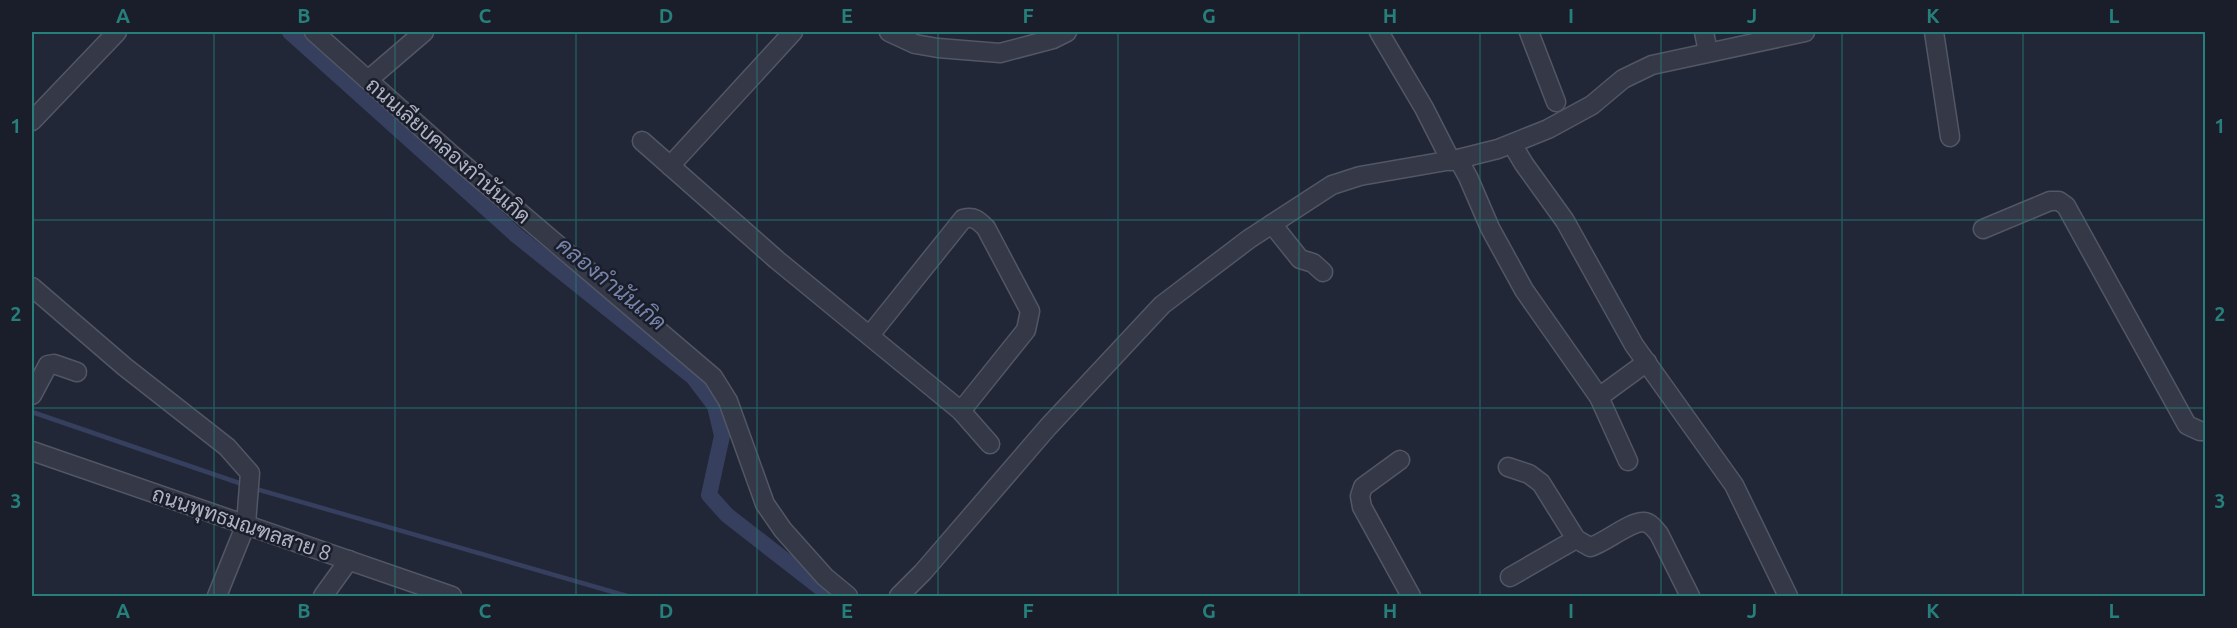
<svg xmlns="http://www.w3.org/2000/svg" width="2237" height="628" font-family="Ubuntu,Sarabun,sans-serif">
  <rect width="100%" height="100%" fill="#212736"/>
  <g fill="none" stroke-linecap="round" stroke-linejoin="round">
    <g stroke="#363f5d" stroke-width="4.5">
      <path d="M32,412l213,73"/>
      <path d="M253,488l374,108"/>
    </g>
    <path stroke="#363f5d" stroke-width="16" d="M290,32l226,203 177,142 22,29 7,30 -13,59 18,20 104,81"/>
    <defs>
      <g id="minor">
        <path d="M314,32l138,123 261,222 15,24 37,103 18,26 42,47 23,19"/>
        <path d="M889,32l26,12 23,4 62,5 53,-14 14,-7"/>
        <path d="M1379,32l45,76 27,53"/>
        <path d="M1529,32l27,70"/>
        <path d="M1704,32l4,20"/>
        <path d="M1934,32l16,105"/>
        <path d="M368,80l56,-48"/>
        <path d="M32,121l85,-89"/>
        <path d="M642,141l135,119 184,151 29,33"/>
        <path d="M1512,144l12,20 41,57 69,124 100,140 54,111"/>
        <path d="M1458,159l10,18 22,51 34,62 75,107 29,64"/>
        <path d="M670,166l123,-134"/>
        <path d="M1272,224l28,35 13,4 10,9"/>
        <path d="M1983,229l67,-28h9l7,5 121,219 13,6h6"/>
        <path d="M32,287l93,80 102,80 23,26 -4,51 -29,72"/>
        <path d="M870,335l93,-116c11,-3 15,1 23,9l44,83 -4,19 -65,81"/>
        <path d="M32,395l16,-30 6,-1 23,8"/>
        <path d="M1599,397l48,-35"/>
        <path d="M32,451l420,145"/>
        <path d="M1400,460l-37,27 -3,9 2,11 49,89"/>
        <path d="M1508,467l21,7 12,9 35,56 14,8c15,-4 40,-26 54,-25 7,1 11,7 15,12l31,62"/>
        <path d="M1510,577l66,-38"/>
        <path d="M323,596l26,-36"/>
        <path d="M899,596l24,-24 125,-145 114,-122 87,-66 83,-54 28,-9 98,-17 40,-10 50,-20 44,-24 31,-26 29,-14 153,-33"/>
      </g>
    </defs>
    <use href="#minor" stroke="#525665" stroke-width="21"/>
    <use href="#minor" stroke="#353947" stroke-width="18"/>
  </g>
  <path fill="none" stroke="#277f7b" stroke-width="1.5" stroke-opacity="0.55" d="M214,32v564M395,32v564M576,32v564M757,32v564M938,32v564M1118,32v564M1299,32v564M1480,32v564M1661,32v564M1842,32v564M2023,32v564M32,220h2174M32,408h2174"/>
  <g text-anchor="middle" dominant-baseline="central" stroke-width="5" stroke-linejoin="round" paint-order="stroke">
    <g font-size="21" fill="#afb3c4" stroke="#1a1e2b">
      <text transform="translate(449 150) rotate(41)">ถนนเลียบคลองกำนันเกิด</text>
      <text transform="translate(242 523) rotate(19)">ถนนพุทธมณฑลสาย 8</text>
    </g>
    <g font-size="22" font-style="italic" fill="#7885aa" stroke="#1a1e2b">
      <text transform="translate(612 283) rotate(39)">คลองกำนันเกิด</text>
    </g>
  </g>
  <rect width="2237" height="628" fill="none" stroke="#1a1e2b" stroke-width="66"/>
  <rect x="33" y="33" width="2171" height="562" fill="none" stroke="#277f7b" stroke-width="2"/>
  <g font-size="20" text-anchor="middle" font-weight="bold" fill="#277f7b">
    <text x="123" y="23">A</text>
    <text x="304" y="23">B</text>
    <text x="485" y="23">C</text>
    <text x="666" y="23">D</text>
    <text x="847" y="23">E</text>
    <text x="1028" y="23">F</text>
    <text x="1209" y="23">G</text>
    <text x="1390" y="23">H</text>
    <text x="1571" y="23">I</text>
    <text x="1752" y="23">J</text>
    <text x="1933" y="23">K</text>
    <text x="2114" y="23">L</text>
    <text x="16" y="133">1</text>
    <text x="2220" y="133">1</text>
    <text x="16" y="321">2</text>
    <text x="2220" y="321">2</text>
    <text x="16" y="508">3</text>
    <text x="2220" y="508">3</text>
    <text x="123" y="618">A</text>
    <text x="304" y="618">B</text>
    <text x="485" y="618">C</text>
    <text x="666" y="618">D</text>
    <text x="847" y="618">E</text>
    <text x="1028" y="618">F</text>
    <text x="1209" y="618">G</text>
    <text x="1390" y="618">H</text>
    <text x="1571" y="618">I</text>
    <text x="1752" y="618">J</text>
    <text x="1933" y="618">K</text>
    <text x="2114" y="618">L</text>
  </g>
</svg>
